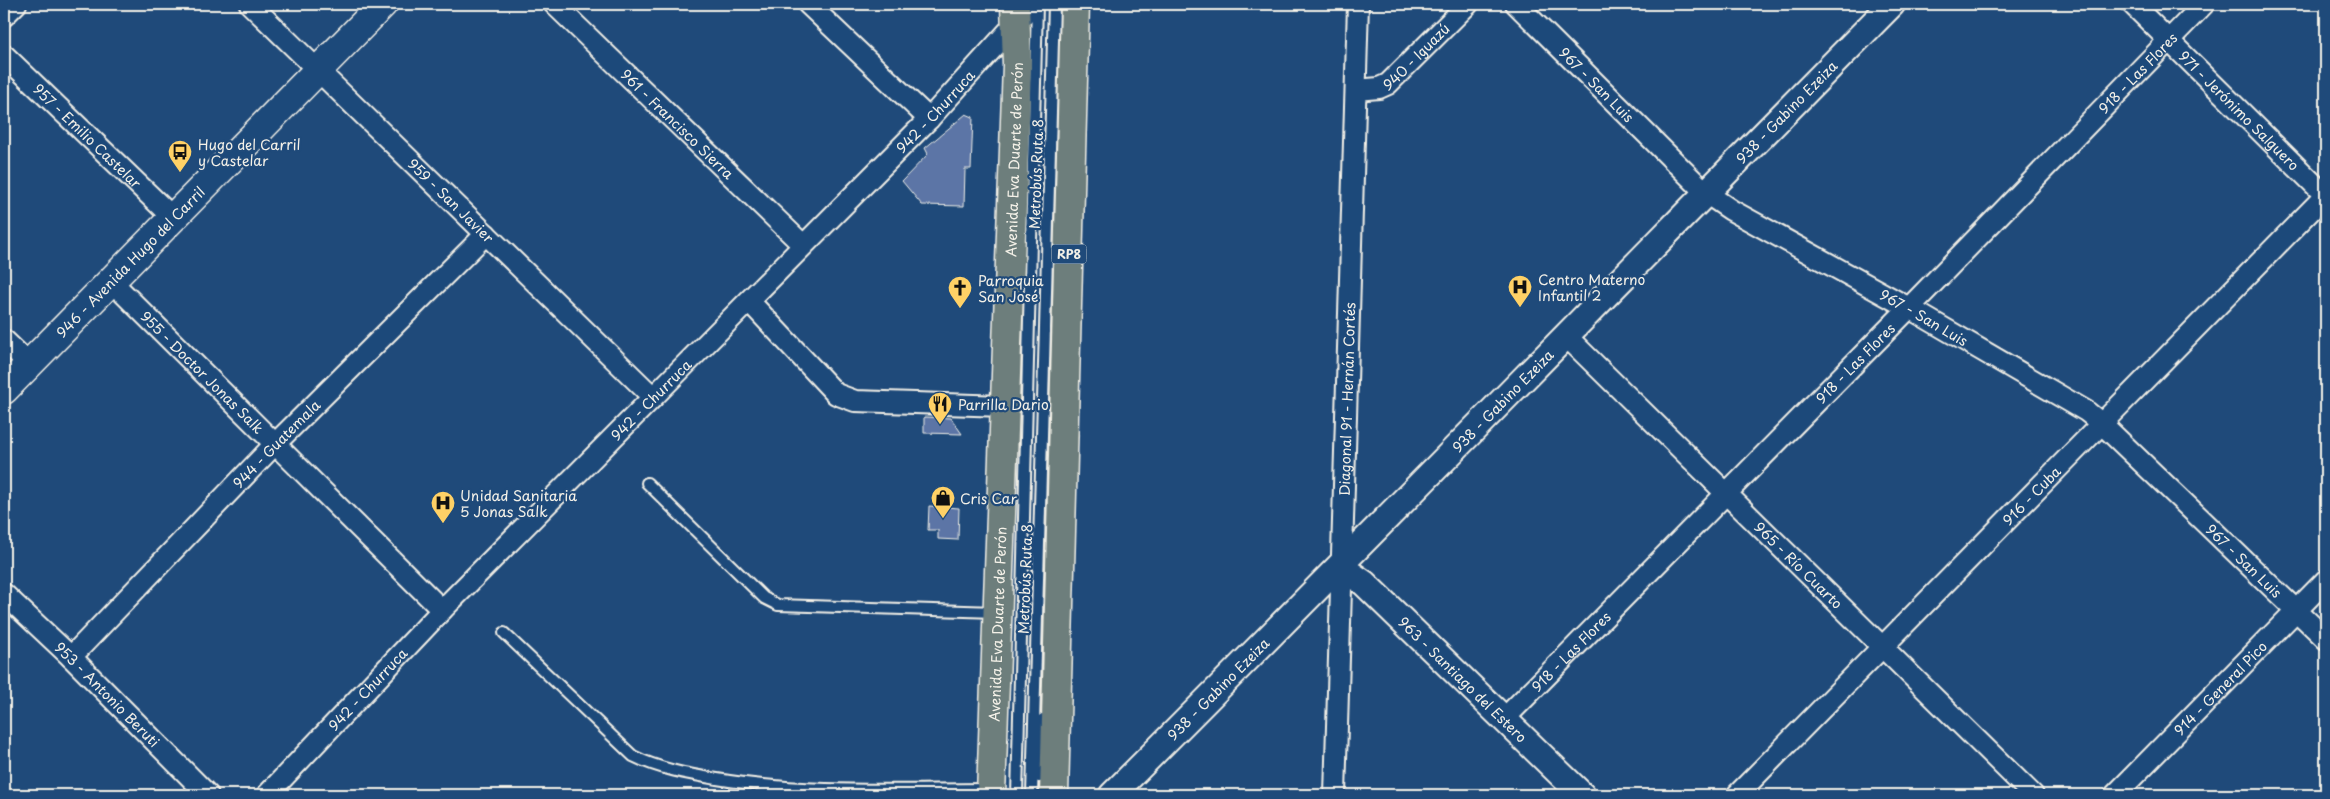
<svg xmlns="http://www.w3.org/2000/svg" width="2330" height="799" font-family="'Playpen Sans',sans-serif">
  <rect width="100%" height="100%" fill="#1f4a7a"/>
  <filter id="ink" filterUnits="userSpaceOnUse"><feTurbulence type="fractalNoise" baseFrequency=".02" numOctaves="2"/><feDisplacementMap in="SourceGraphic" scale="10" xChannelSelector="R" yChannelSelector="G"/><feConvolveMatrix kernelMatrix="1 2 1 2 8 2 1 2 1" color-interpolation-filters="sRGB"/></filter>
  <g filter="url(#ink)">
    <g fill="#5b75a6" stroke="#f4f1e8">
      <path d="M966,114l7,3 -2,52h-6l-1,37 -42,-1 -20,-24 26,-27 -3,-6z"/>
      <path d="M924,417l27,1 11,16 -38,-1z"/>
      <path d="M929,506l30,2 -1,32 -20,-1v-9h-10z"/>
    </g>
    <g fill="none" stroke-linecap="round" stroke-linejoin="round">
      <defs>
        <g id="service">
          <path d="M647,483l117,115 14,7 218,7"/>
          <path d="M504,633l129,123c26,13 54,18 84,23 90,15 182,10 273,10"/>
          <path d="M1039,777l4,-58"/>
          <path d="M1017,795l20,-791"/>
          <path d="M1032,795l22,-791"/>
        </g>
        <g id="minor">
          <path id="s1" d="M250,4l403,393"/>
          <path id="s2" d="M554,4l249,241"/>
          <path d="M808,4l121,115"/>
          <path id="s3" d="M1516,4l190,189 25,17 178,98 177,103 15,12 225,216"/>
          <path id="s4" d="M2132,4l194,192"/>
          <path d="M4,16l12,-12"/>
          <path id="s5" d="M4,55l168,162"/>
          <path id="s6" d="M1356,90l23,-2 9,-4 80,-80"/>
          <path id="s7" d="M111,281l331,329"/>
          <path d="M750,302l86,92 19,7 149,5"/>
          <path id="s8" d="M1565,335l468,460"/>
          <path d="M4,340l25,24"/>
          <path id="s9" d="M4,594l67,63 137,138"/>
          <path id="s10" d="M71,657l203,-212 212,-211"/>
          <path id="s11" d="M1504,719l405,-411 295,-304"/>
          <path id="s12" d="M267,795l175,-185 487,-491 104,-115"/>
          <path id="s13" d="M1335,795l23,-791"/>
          <path id="s14" d="M1737,795l589,-600"/>
          <path id="s15" d="M2115,795l211,-215"/>
        </g>
        <g id="tertiary">
          <path id="s16" d="M1341,567l23,16 218,212"/>
          <path id="s17" d="M1112,795c262,-262 520,-527 780,-791"/>
        </g>
        <g id="secondary">
          <path id="s18" d="M4,390l379,-386"/>
        </g>
        <g id="primary">
          <path id="s19" d="M991,795l26,-730 -2,-61"/>
          <path d="M1054,795l21,-791"/>
        </g>
      </defs>
      <use href="#service" stroke="#f4f1e8" stroke-width="14"/>
      <use href="#minor" stroke="#f4f1e8" stroke-width="24"/>
      <use href="#tertiary" stroke="#f4f1e8" stroke-width="29"/>
      <use href="#secondary" stroke="#f4f1e8" stroke-width="31"/>
      <use href="#primary" stroke="#f4f1e8" stroke-width="31"/>
      <use href="#service" stroke="#1f4a7a" stroke-width="10"/>
      <use href="#minor" stroke="#1f4a7a" stroke-width="20"/>
      <use href="#tertiary" stroke="#1f4a7a" stroke-width="25"/>
      <use href="#secondary" stroke="#1f4a7a" stroke-width="28"/>
      <use href="#primary" stroke="#6d7e7c" stroke-width="28"/>
    </g>
  </g>
  <defs>
    <symbol id="bus-pin" viewBox="-11 -11 22 30"><path d="M0 17L-7.5 6A9.5 9.5 0 1 1 7.5 6Z" fill="#ffd166" stroke="#1f4a7a"/><path d="M-5-6H5V4H4V6H2V4H-2V6H-4V4H-5ZM-3.5-4V0h7V-4ZM-3.5 1.2v1.5H-2V1.2ZM2 1.2v1.5H3.5V1.2Z" fill="#111"/></symbol>
    <symbol id="hospital-pin" viewBox="-11 -11 22 30"><path d="M0 17L-7.5 6A9.5 9.5 0 1 1 7.5 6Z" fill="#ffd166" stroke="#1f4a7a"/><path d="M-5-5h3v3.5h4V-5h3V5h-3V1.5h-4V5h-3Z" fill="#111"/></symbol>
    <symbol id="church-pin" viewBox="-11 -11 22 30"><path d="M0 17L-7.5 6A9.5 9.5 0 1 1 7.5 6Z" fill="#ffd166" stroke="#1f4a7a"/><path d="M-1.2-6h2.4v3.5h3.3v2.4h-3.3V6h-2.4V-.1h-3.3v-2.4h3.3Z" fill="#111"/></symbol>
    <symbol id="restaurant-pin" viewBox="-11 -11 22 30"><path d="M0 17L-7.5 6A9.5 9.5 0 1 1 7.5 6Z" fill="#ffd166" stroke="#1f4a7a"/><path d="M-5-6h1v4h1v-4h1v4h1v-4h1v5L-1.5 .5V6h-2V.5L-5-1ZM5-6V6H3V1.5H1.5Q1.5-4 5-6Z" fill="#111"/></symbol>
    <symbol id="shop-pin" viewBox="-11 -11 22 30"><path d="M0 17L-7.5 6A9.5 9.5 0 1 1 7.5 6Z" fill="#ffd166" stroke="#1f4a7a"/><path d="M-5-2.5h2.3a2.7 3.5 0 0 1 5.4 0H5L5.5 6h-11ZM-1.5-2.5h3a1.5 2.3 0 0 0-3 0Z" fill="#111"/></symbol>
  </defs>
  <g fill-rule="evenodd">
    <use href="#bus-pin" x="166" y="138" width="28" height="38"/>
    <use href="#hospital-pin" x="1506" y="273" width="28" height="38"/>
    <use href="#church-pin" x="946" y="274" width="28" height="38"/>
    <use href="#restaurant-pin" x="926" y="390" width="28" height="38"/>
    <use href="#shop-pin" x="929" y="484" width="28" height="38"/>
    <use href="#hospital-pin" x="429" y="489" width="28" height="38"/>
  </g>
  <g text-anchor="middle" dominant-baseline="central" stroke-width="4.5" stroke-linejoin="round" paint-order="stroke">
    <rect fill="#1f4a7a" stroke="#b4bfc7" stroke-width="1" x="1051.5" y="244.5" width="35" height="19" rx="4"/>
    <g font-size="12" font-weight="bold" fill="#f4f1e8">
      <text x="1069" y="254">RP8</text>
    </g>
    <g font-size="14" fill="#f4f1e8" stroke="#1f4a7a">
      <text stroke="none"><textPath href="#s6" startOffset="72">940 - Iguazú</textPath></text>
      <text stroke="none"><textPath href="#s11" startOffset="905">918 - Las Flores</textPath></text>
      <text stroke="none"><textPath href="#s3" startOffset="114">967 - San Luis</textPath></text>
      <text stroke="none"><textPath href="#s4" startOffset="151">971 - Jerónimo Salguero</textPath></text>
      <text stroke="none"><textPath href="#s12" startOffset="956">942 - Churruca</textPath></text>
      <text stroke="none"><textPath href="#s17" startOffset="960">938 - Gabino Ezeiza</textPath></text>
      <text stroke="none"><textPath href="#s2" startOffset="172">961 - Francisco Sierra</textPath></text>
      <text stroke="none"><textPath href="#s5" startOffset="116">957 - Emilio Castelar</textPath></text>
      <text stroke="none"><textPath href="#s19" startOffset="636">Avenida Eva Duarte de Perón</textPath></text>
      <text transform="translate(1036 174) rotate(-88)">Metrobús Ruta 8</text>
      <text stroke="none"><textPath href="#s1" startOffset="281">959 - San Javier</textPath></text>
      <text stroke="none"><textPath href="#s18" startOffset="180">946 - Avenida Hugo del Carril</textPath></text>
      <text stroke="none"><textPath href="#s3" startOffset="519">967 - San Luis</textPath></text>
      <text stroke="none"><textPath href="#s11" startOffset="500">918 - Las Flores</textPath></text>
      <text stroke="none"><textPath href="#s7" startOffset="129">955 - Doctor Jonas Salk</textPath></text>
      <text stroke="none"><textPath href="#s13" startOffset="396">Diagonal 91 - Hernán Cortés</textPath></text>
      <text stroke="none"><textPath href="#s12" startOffset="551">942 - Churruca</textPath></text>
      <text stroke="none"><textPath href="#s17" startOffset="555">938 - Gabino Ezeiza</textPath></text>
      <text stroke="none"><textPath href="#s10" startOffset="296">944 - Guatemala</textPath></text>
      <text stroke="none"><textPath href="#s14" startOffset="420">916 - Cuba</textPath></text>
      <text stroke="none"><textPath href="#s3" startOffset="924">967 - San Luis</textPath></text>
      <text stroke="none"><textPath href="#s8" startOffset="328">965 - Río Cuarto</textPath></text>
      <text transform="translate(1025 579) rotate(-88)">Metrobús Ruta 8</text>
      <text stroke="none"><textPath href="#s19" startOffset="171">Avenida Eva Duarte de Perón</textPath></text>
      <text stroke="none"><textPath href="#s11" startOffset="95">918 - Las Flores</textPath></text>
      <text stroke="none"><textPath href="#s16" startOffset="166">963 - Santiago del Estero</textPath></text>
      <text stroke="none"><textPath href="#s15" startOffset="150">914 - General Pico</textPath></text>
      <text stroke="none"><textPath href="#s12" startOffset="146">942 - Churruca</textPath></text>
      <text stroke="none"><textPath href="#s17" startOffset="150">938 - Gabino Ezeiza</textPath></text>
      <text stroke="none"><textPath href="#s9" startOffset="144">953 - Antonio Beruti</textPath></text>
    </g>
    <g font-size="14" fill="#f4f1e8" stroke="#1f4a7a" text-anchor="start">
      <text x="198" y="144">Hugo del Carril<tspan x="198" dy="16">y Castelar</tspan></text>
      <text x="1538" y="279">Centro Materno<tspan x="1538" dy="16">Infantil 2</tspan></text>
      <text x="978" y="280">Parroquia<tspan x="978" dy="16">San José</tspan></text>
      <text x="958" y="404">Parrilla Dario</text>
      <text x="460" y="495">Unidad Sanitaria<tspan x="460" dy="16">5 Jonas Salk</tspan></text>
      <text x="960" y="498">Cris Car</text>
    </g>
  </g>
  <rect width="2330" height="799" fill="none" stroke="#1f4a7a" stroke-width="20"/>
  <rect x="10" y="10" width="2310" height="779" fill="none" stroke="#f4f1e8" stroke-width="2" filter="url(#ink)"/>
</svg>
